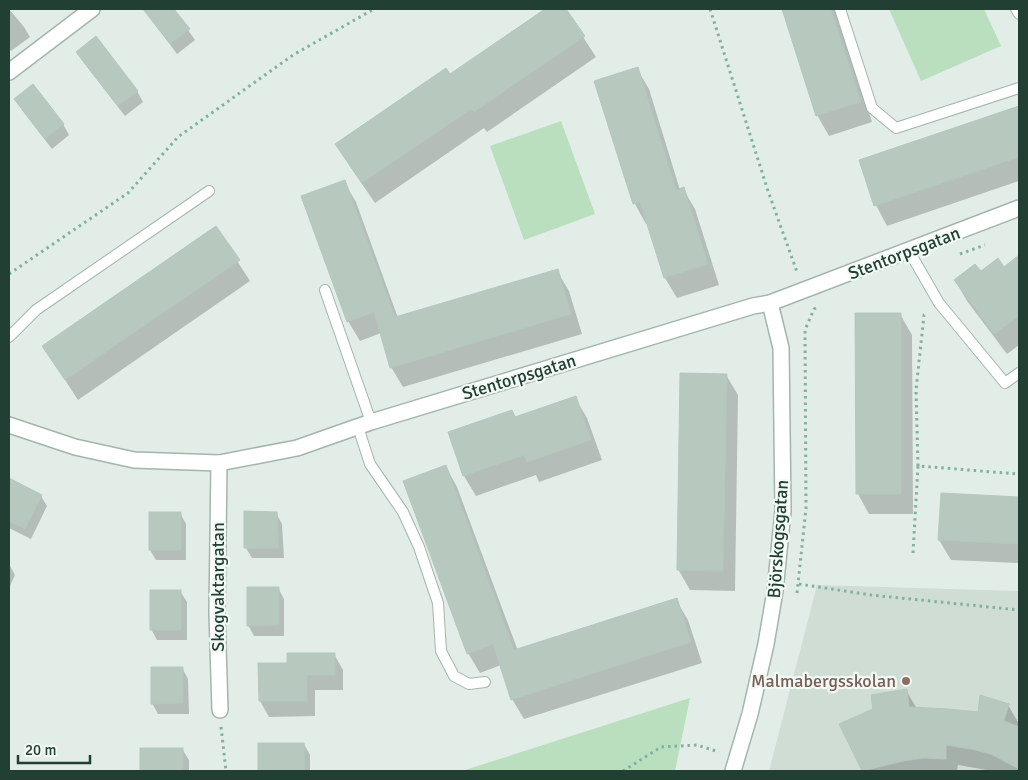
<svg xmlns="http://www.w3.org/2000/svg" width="1028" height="780" font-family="Signika,sans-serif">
  <rect width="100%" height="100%" fill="#e2ede7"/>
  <path fill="#d0ddd5" d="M817,585l202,6v180h-250z"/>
  <g fill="#b9dfbf">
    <path d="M889,9h95l17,37 -80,35z"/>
    <path d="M561,121l34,93 -71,26 -34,-94z"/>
    <path d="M690,698l-15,73h-213z"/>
  </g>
  <g fill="#0003">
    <path d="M9,9l15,18 6,10 -19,14 -2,-3z"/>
    <path d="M144,9h29l22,31 -18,14z"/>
    <path d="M547,9h18l31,48 -109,75 -3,-4 -109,75 -26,-38 -12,-20 112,-69z"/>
    <path d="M783,9h53l36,113 -43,14 -12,-21z"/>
    <path d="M78,52l59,39 6,11 -18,14 -41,-53z"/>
    <path d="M637,69l12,20 31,101 3,-1 12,20 24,76 -42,13 -12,-20 -17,-55 -2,1 -11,-20 -39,-122z"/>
    <path d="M16,99l47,25 6,11 -17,14 -30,-39z"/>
    <path d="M1019,107v74l-132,45 -11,-21 -16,-44z"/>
    <path d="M344,182l12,20 42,116 159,-47 12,20 13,43 -179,53 -12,-20 -10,-34 -21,8 -12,-20z"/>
    <path d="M216,228l34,53 -172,119 -35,-54z"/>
    <path d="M1019,257v88l-12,9 -40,-53 -12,-21 26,-7 23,-5z"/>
    <path d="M900,314l12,21 1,179h-44l-11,-20z"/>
    <path d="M726,375l12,20 -3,196 -45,-1 -12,-21z"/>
    <path d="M575,398l12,20 15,42 -63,22 -3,-7 -60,21 -12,-20 -14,-44 62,-21 4,7z"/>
    <path d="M446,467l11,20 61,164 158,-51 12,20 14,43 -178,56 -12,-20 -11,-34 -21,8 -12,-20z"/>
    <path d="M13,482l28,14 6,10 -16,33 -22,-11v-37z"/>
    <path d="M942,494l77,4v65l-68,-3 -12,-20z"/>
    <path d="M180,513l6,11v36h-30l-6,-10z"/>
    <path d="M276,513l6,11 2,34h-32l-6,-10z"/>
    <path d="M9,564l6,11 -6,13z"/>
    <path d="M278,588l6,11v37h-30l-6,-11z"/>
    <path d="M180,591l7,11v38h-30l-6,-11z"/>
    <path d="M334,654l9,16v20h-28v26l-46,1 -9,-16 29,-37z"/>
    <path d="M182,668l6,11 1,35h-31l-6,-11z"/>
    <path d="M906,690l11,19 62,5 29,-9 11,19v47h-27l-34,-6 -1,6h-93l-23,-47 33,-14z"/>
    <path d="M259,744h45l6,11v16h-50z"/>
    <path d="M182,749l7,11v11h-48v-21z"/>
  </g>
  <g fill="#b7c8bf" stroke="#b4c7bd">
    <path d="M143,9h31l16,20 -20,15z"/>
    <path d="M545,9h21l19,27 -111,76 -3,-3 -109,74 -27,-39 111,-76 4,6z"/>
    <path d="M782,9h49l30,93 -45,14z"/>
    <path d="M96,36l42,55 -20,15 -42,-54z"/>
    <path d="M638,67l38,123 8,-3 24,77 -44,14 -24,-76 -7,2 -39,-123z"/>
    <path d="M33,84l31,40 -19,15 -31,-40z"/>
    <path d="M1019,106v51l-145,49 -15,-46z"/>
    <path d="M345,180l50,137 163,-48 13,45 -181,54 -16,-56 -27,10 -46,-126z"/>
    <path d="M216,226l24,34 -175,120 -23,-34z"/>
    <path d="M1019,255v61l-25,18 -40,-54 21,-16 6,7 17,-13 6,9z"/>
    <path d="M855,313h46v181h-45z"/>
    <path d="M680,373l47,1 -4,197 -46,-1z"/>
    <path d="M576,396l15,44 -64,22 -3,-7 -61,21 -15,-44 64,-22 3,7z"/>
    <path d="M446,465l68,185 163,-52 14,44 -180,58 -18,-56 -26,10 -64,-173z"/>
    <path d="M9,478l33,17 -17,34 -16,-8z"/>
    <path d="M941,493l78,4v47l-81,-4z"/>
    <path d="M244,511l33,1 2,36h-35z"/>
    <rect x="149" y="512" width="32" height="38"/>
    <path d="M247,587h32v38l-32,1z"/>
    <rect x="150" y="590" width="31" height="40"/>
    <path d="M287,653h48v22h-28v26h-48l-1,-38h29z"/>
    <path d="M151,667h32v36l-32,1z"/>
    <path d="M907,689l2,18 39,2 30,3 2,-17 29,9 -5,17 15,6v42l-28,-15 -20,-5 -25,-4v14l-22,-1 -21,3 -41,10 -23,-47 34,-15 -2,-14z"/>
    <path d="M258,743h46l1,28h-47z"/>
    <rect x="140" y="748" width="43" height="23"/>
  </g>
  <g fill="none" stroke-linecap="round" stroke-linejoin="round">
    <defs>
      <g id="service">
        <path d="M840,9l32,99 24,20 123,-40"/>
        <path d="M1016,9l3,5"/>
        <path d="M909,251l30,52 66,80 14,-10"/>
        <path d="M325,290l46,132"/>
        <path d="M9,337l27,-27 173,-119"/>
        <path d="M358,427l12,37 33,48 16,35 19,56 3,48 13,25 15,8 16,-2"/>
      </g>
      <g id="minor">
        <path d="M9,72l83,-63"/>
        <path d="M219,463l-2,150 3,97"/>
      </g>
      <g id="tertiary">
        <path d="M9,425l66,22 59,13 85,3 78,-15 74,-26 382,-116 17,-3 249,-95"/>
        <path d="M733,771l17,-57 16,-70 9,-53 8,-80 -2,-163 -11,-45"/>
      </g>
    </defs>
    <use href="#service" stroke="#a4b5ad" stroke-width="12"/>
    <use href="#minor" stroke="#a4b5ad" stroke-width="18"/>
    <use href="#tertiary" stroke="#a4b5ad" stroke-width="18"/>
    <g stroke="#80b29d" stroke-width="3" stroke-dasharray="2.5 4" stroke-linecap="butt">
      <path d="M710,9l58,182 29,81"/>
      <path d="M960,254l25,-9"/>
      <path d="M9,274l119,-81 50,-56 115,-82 81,-46"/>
      <path d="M918,466l-2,-76 8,-75 3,-2"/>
      <path d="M913,553l5,-87 101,8"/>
      <path d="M799,584l72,11 148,15"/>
      <path d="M797,593l9,-85 -1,-178 9,-21 2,-1"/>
      <path d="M221,727l5,44"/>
      <path d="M623,771l38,-24 36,-2 22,7"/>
    </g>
    <use href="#service" stroke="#fff" stroke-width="10"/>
    <use href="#minor" stroke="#fff" stroke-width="15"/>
    <use href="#tertiary" stroke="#fff" stroke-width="15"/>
  </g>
  <circle fill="#8d6e63" stroke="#f3f9f5" stroke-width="2" cx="906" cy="681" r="5"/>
  <g text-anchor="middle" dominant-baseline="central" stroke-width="4.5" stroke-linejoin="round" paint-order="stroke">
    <g font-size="18" fill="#213f33" stroke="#f3f9f5">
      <text transform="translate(904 253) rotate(-21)">Stentorpsgatan</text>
      <text transform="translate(519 377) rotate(-17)">Stentorpsgatan</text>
      <text transform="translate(778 539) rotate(-86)">Björskogsgatan</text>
      <text transform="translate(218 587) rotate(-90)">Skogvaktargatan</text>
    </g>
    <g font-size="18" fill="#785e54" stroke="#f3f9f5" text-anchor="end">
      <text x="896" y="681">Malmabergsskolan</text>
    </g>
  </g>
  <rect width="1028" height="780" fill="none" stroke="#213f33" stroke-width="20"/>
  <path d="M18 755v8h72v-8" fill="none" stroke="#213f33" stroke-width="2.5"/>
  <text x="25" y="755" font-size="15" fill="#213f33" stroke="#f3f9f5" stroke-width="4" paint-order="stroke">20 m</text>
</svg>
